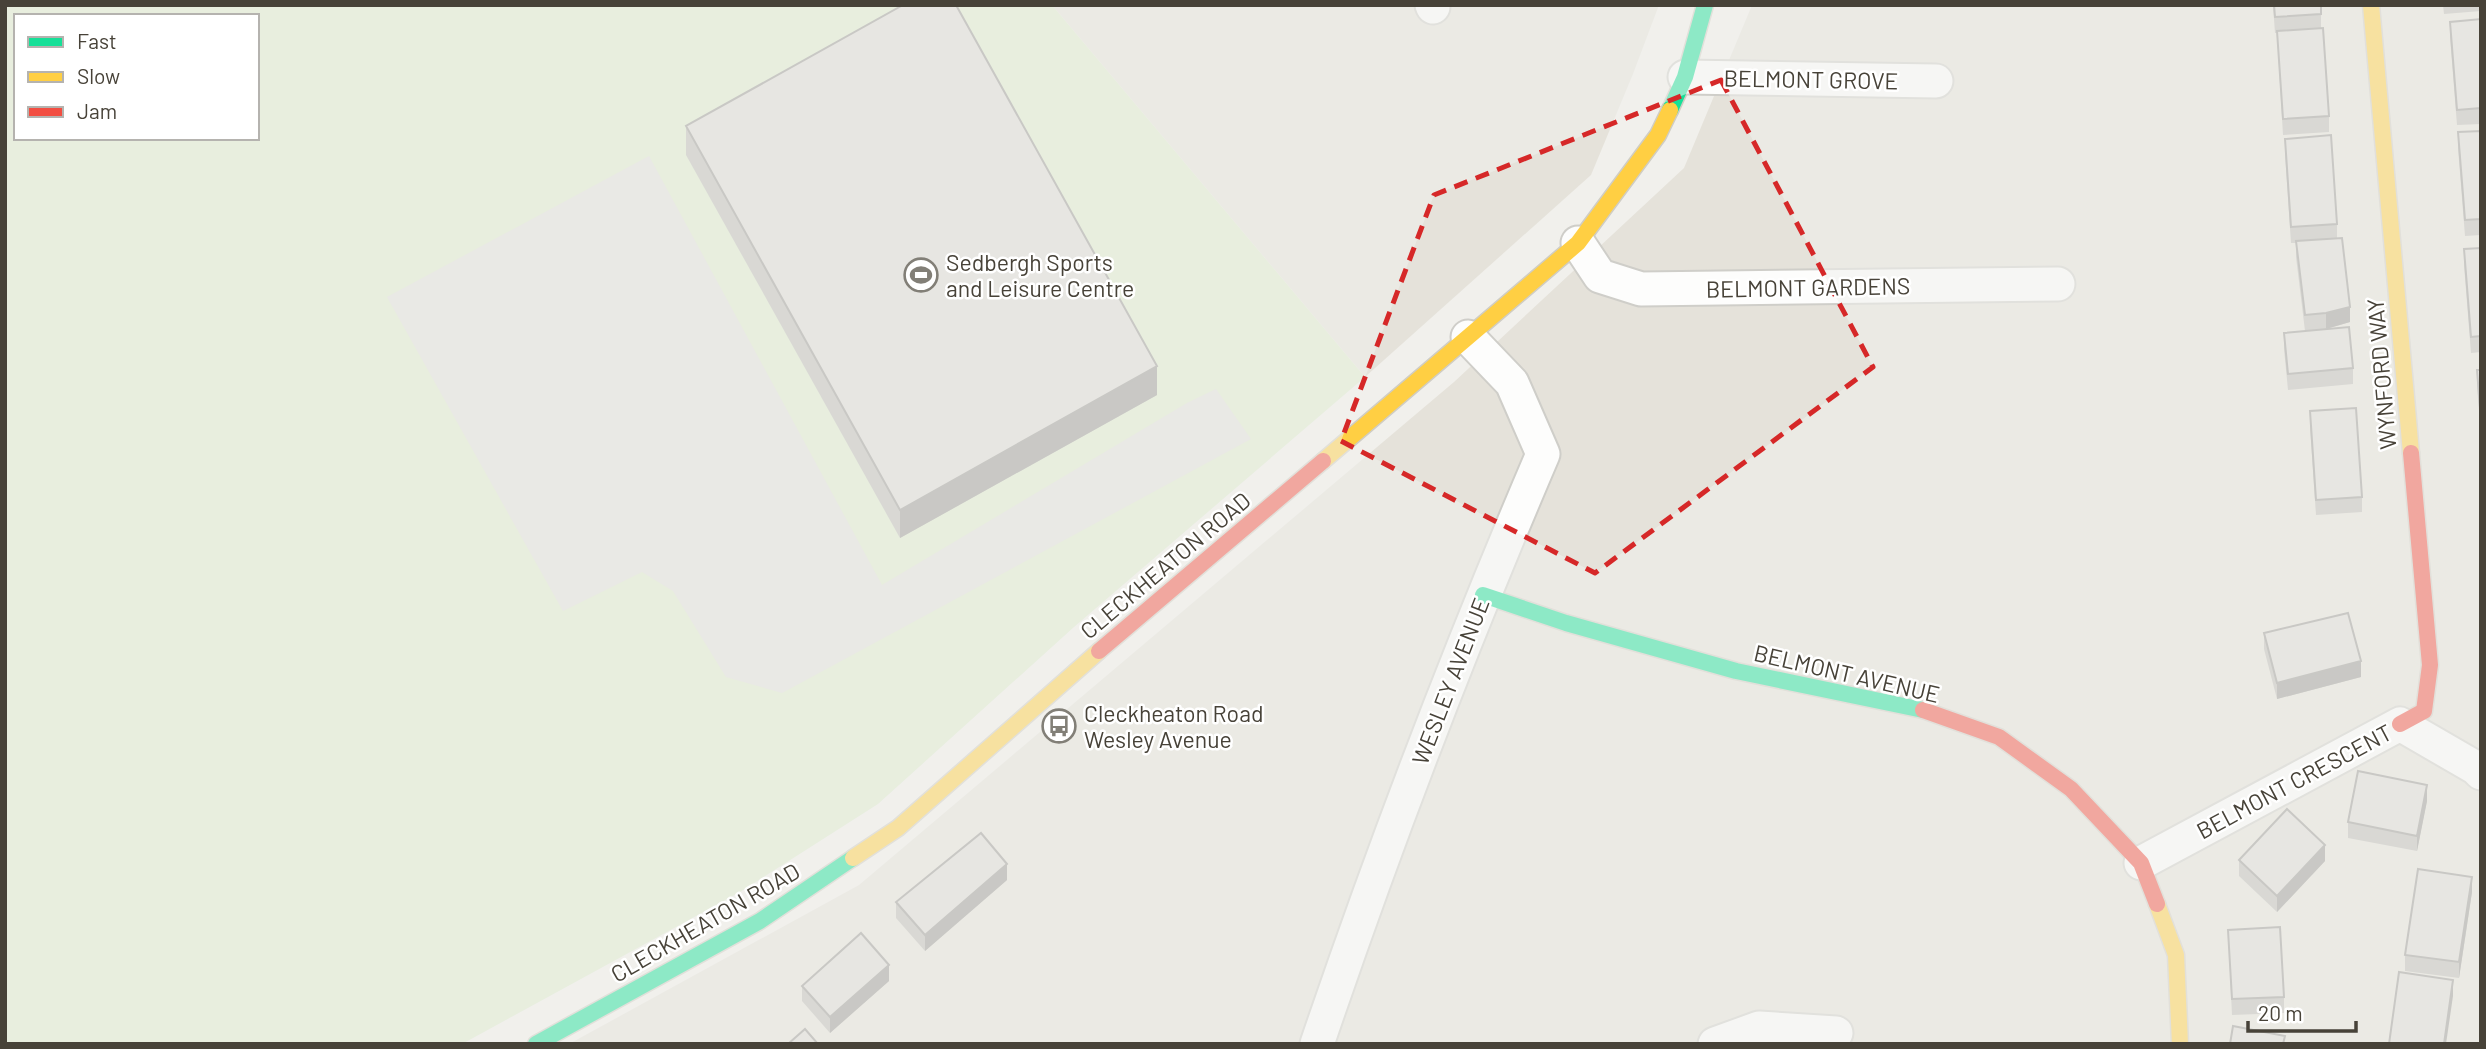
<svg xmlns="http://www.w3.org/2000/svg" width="2486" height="1049" font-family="Barlow,sans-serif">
  <rect width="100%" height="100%" fill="#f1f0ec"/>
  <g fill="#e5e2da">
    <path d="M1052,5h607l-26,69 -42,101 -226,202z"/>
    <path d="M1752,5h729v1039h-1912l290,-159 595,-503 230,-214z"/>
  </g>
  <path fill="#ddeacd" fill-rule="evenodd" d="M5,5h1047l313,372 -291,250 -196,177 -138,88 -278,152h-457zM16,16h241v122h-241z"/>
  <path fill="#e0dfdb" d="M649,156l233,429 305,-182 29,-14 35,50 -469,254 -56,-16 -53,-86 -31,-19 -79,39 -176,-314z"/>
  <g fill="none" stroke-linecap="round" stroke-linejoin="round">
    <defs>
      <g id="street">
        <path d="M1432,5l1,2"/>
        <path d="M1685,77l251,4"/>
        <path d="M1578,243l22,33 41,13 417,-5"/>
        <path d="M2141,863l259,-139 76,44 5,5"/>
        <path d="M1317,1044c68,-200 143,-396 226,-590l-31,-71 -44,-46"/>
        <path d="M1715,1044l44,-16 77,5"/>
      </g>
      <g id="fast">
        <path d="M1670,110l15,-33 20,-72"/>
        <path d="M1483,595l83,28 170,48 187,39"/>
        <path d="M536,1044l224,-123 93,-63"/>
      </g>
      <g id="slow">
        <path d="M2371,5l40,448"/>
        <path d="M1323,461l255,-218 80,-108 12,-25"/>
        <path d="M853,858l45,-30 201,-177"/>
        <path d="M2157,904l19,51 4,89"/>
      </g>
      <g id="jam">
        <path d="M1099,651l224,-190"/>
        <path d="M1923,710l76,27 72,52 70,74 16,41"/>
        <path d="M2400,724l24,-13 6,-46 -19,-212"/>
      </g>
    </defs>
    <use href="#street" stroke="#cfcec9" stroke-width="37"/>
    <use href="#fast" stroke="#d0cdc3" stroke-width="19"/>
    <use href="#slow" stroke="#d0cdc3" stroke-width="19"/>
    <use href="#jam" stroke="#d0cdc3" stroke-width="19"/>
    <use href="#street" stroke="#fdfdfc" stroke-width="33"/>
    <use href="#fast" stroke="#16e098" stroke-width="16"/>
    <use href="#slow" stroke="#ffcf43" stroke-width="16"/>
    <use href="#jam" stroke="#f24e42" stroke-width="16"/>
  </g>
  <g fill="#bcbbb6">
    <path d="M2273,5h48v23l8,88v16l-46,3 -6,-102h-2z"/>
    <path d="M2443,5h38v6l-37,3z"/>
    <path d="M2481,19v105l-24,1 -7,-88v-15z"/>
    <path d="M686,126l471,269 -257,143 -214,-383z"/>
    <path d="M2481,131v104l-16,1 -7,-88v-16z"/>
    <path d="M2285,139l52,85v14l13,84 -24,7 -21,2 -9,-74v-14h-5l-6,-89z"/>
    <path d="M2481,248v104l-10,1 -7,-88v-16z"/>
    <path d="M2284,333l69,35v16l-65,6 -4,-41z"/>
    <path d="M2477,370h4v66l-4,-50z"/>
    <path d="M2310,411l52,86v15l-46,3 -6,-88z"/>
    <path d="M2264,633l97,44 -84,22 -13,-50z"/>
    <path d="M2427,801l-10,50 -69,-13v-16z"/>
    <path d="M2239,860l86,1 -48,51 -38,-36z"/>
    <path d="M1007,880l-82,71 -29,-33v-16z"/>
    <path d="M2472,892l-13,86 -54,-7v-16z"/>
    <path d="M2228,930l56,67v16l-52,2z"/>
    <path d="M889,981l-59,52 -28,-32v-15z"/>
  </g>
  <g fill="#999894">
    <path d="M2350,307v15l-24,7v-16z"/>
    <path d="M1157,366v29l-257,143v-28z"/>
    <path d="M2361,661v16l-84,22v-16z"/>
    <path d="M2427,785v16l-10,50v-15z"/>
    <path d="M2325,845v16l-48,51v-16z"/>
    <path d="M1007,864v16l-82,71v-16z"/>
    <path d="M2472,877v15l-13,86v-16z"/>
    <path d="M889,965v16l-59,52v-16z"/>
    <path d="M2453,980v16l-7,48h-2z"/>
  </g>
  <g fill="#dbd9d4" stroke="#999894" stroke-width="2">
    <path d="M903,5h53l201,361 -257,144 -214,-384z"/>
    <path d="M2274,5h47v9l-46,3z"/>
    <path d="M2481,19v89l-24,2 -7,-88z"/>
    <path d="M2323,28l6,88 -46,3 -6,-88z"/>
    <path d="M2481,131v88l-16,1 -7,-88z"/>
    <path d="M2331,135l6,89 -46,3 -6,-88z"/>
    <path d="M2342,238l8,69 -24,6 -21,2 -9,-74z"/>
    <path d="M2481,248v88l-10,1 -7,-88z"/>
    <path d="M2349,327l4,41 -65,6 -4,-41z"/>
    <path d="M2477,370h4v50z"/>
    <path d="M2356,408l6,89 -46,3 -6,-89z"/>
    <path d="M2348,613l13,48 -84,22 -13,-50z"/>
    <path d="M2358,771l69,14 -10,51 -69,-14z"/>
    <path d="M2287,809l38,36 -48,51 -38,-36z"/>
    <path d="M981,833l26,31 -82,71 -29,-33z"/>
    <path d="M2418,869l54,8 -13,85 -54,-7z"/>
    <path d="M2280,927l4,70 -52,2 -4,-69z"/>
    <path d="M861,933l28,32 -59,52 -28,-31z"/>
    <path d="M2399,972l54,8 -9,64h-55z"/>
    <path d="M2233,1026l52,10 -2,8h-53z"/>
    <path d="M805,1029l13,15h-30z"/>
  </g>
  <path d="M0 0H2486V1049H0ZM1721,80l152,287 -278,206 -254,-132 93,-246z" fill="#f1f0ec" fill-opacity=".55" fill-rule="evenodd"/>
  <path fill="none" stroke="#d62828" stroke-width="5" stroke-dasharray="14 9" stroke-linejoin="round" d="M1721,80l152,287 -278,206 -254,-132 93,-246z"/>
  <defs>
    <symbol id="stadium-ring" viewBox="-11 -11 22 22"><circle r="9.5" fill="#fff" stroke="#827f77" stroke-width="1.5"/><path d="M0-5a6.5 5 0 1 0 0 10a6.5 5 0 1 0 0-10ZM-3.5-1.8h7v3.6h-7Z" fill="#827f77"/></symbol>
    <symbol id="bus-ring" viewBox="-11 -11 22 22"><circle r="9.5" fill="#fff" stroke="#827f77" stroke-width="1.5"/><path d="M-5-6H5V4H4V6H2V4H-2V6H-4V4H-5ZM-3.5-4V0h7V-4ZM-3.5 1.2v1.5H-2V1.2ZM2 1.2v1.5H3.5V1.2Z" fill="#827f77"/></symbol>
  </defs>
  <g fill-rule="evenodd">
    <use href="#stadium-ring" x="902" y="256" width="38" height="38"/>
    <use href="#bus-ring" x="1040" y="707" width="38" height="38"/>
  </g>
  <g text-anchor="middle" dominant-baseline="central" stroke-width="5" stroke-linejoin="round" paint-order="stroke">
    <g font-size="23" fill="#474238" stroke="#fff">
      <text transform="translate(1811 79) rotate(1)">BELMONT GROVE</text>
      <text transform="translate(1808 287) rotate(-1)">BELMONT GARDENS</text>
      <text transform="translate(2381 374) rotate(-95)">WYNFORD WAY</text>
      <text transform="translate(1165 565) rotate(-40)">CLECKHEATON ROAD</text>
      <text transform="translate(1847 673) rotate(13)">BELMONT AVENUE</text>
      <text transform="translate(1450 681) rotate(-69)">WESLEY AVENUE</text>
      <text transform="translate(2294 781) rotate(-28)">BELMONT CRESCENT</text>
      <text transform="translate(705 922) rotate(-30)">CLECKHEATON ROAD</text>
    </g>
    <g font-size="23" fill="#474238" stroke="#fff" text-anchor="start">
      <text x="946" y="262">Sedbergh Sports<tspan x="946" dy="26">and Leisure Centre</tspan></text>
      <text x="1084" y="713">Cleckheaton Road<tspan x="1084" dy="26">Wesley Avenue</tspan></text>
    </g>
  </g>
  <rect width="2486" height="1049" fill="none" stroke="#474238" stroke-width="14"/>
  <rect x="14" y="14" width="245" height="126" fill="#ffffff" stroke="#b5b3af" stroke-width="2"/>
  <rect x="28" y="37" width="35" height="10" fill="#16e098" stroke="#b5b3af" stroke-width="2"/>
  <text x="77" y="49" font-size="21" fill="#474238">Fast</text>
  <rect x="28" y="72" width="35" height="10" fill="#ffcf43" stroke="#b5b3af" stroke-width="2"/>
  <text x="77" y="84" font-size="21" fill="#474238">Slow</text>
  <rect x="28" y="107" width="35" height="10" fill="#f24e42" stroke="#b5b3af" stroke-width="2"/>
  <text x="77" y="119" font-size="21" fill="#474238">Jam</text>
  <path d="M2248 1021v10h108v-10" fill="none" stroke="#474238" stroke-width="3.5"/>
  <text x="2258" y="1021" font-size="21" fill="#474238" stroke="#ffffff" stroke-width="5" paint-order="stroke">20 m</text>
</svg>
